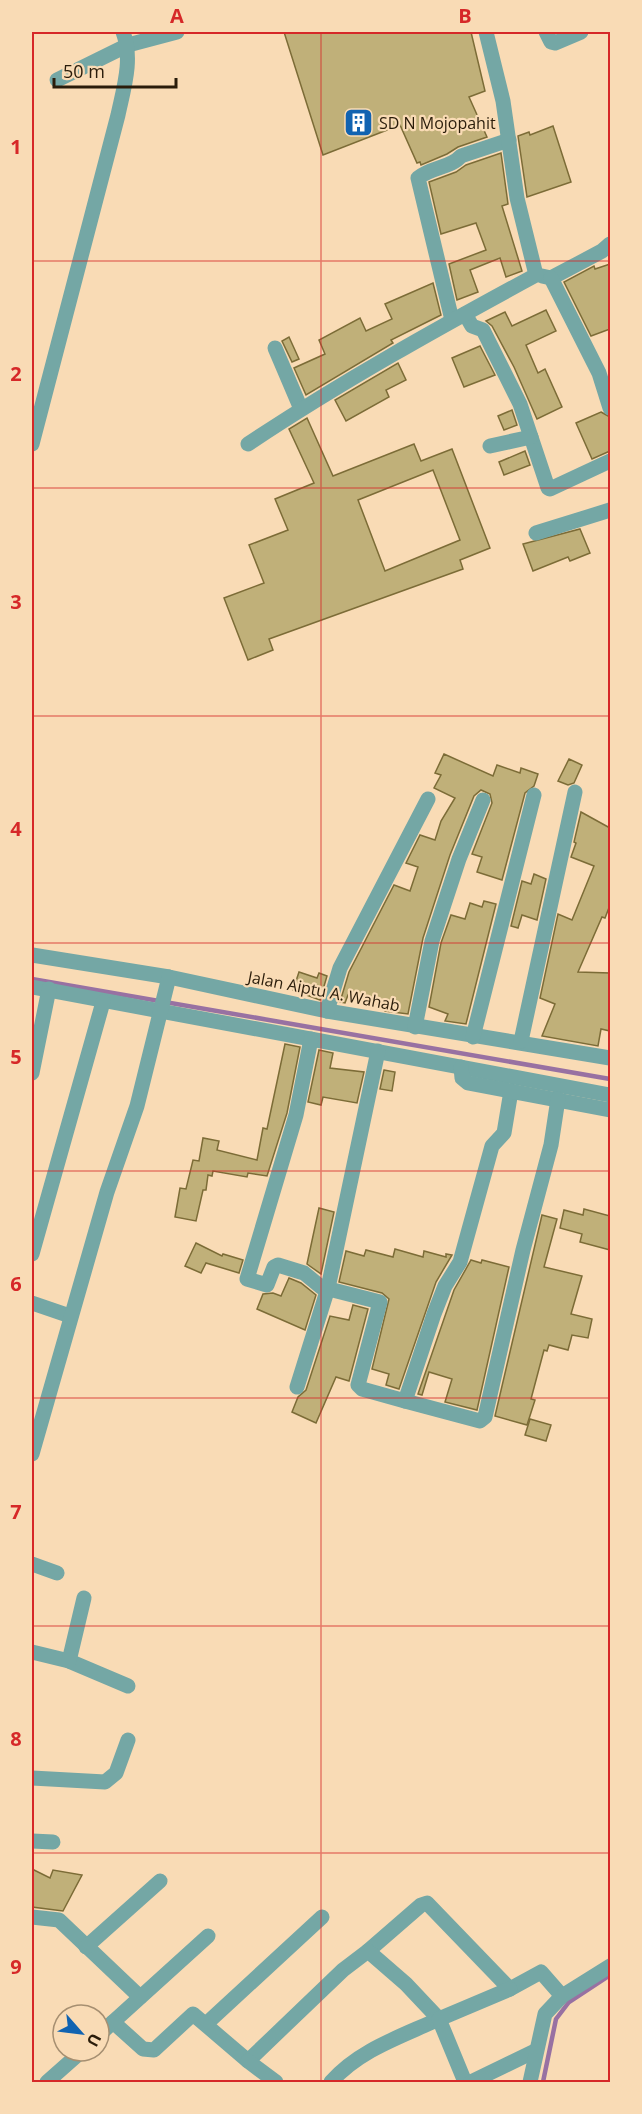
<svg xmlns="http://www.w3.org/2000/svg" width="642" height="2114" font-family="'Open Sans',sans-serif">
  <rect width="100%" height="100%" fill="#f9dbb5"/>
  <g fill="none" stroke-linecap="round" stroke-linejoin="round">
    <g stroke="#9871a2" stroke-width="4.5">
      <path d="M32,979l578,100"/>
      <path d="M543,2082l13,-63 13,-17 41,-27"/>
    </g>
  </g>
  <g fill="#c0b079" stroke="#7c6c37" stroke-width="1.5" fill-rule="evenodd">
    <path d="M284,32h187l14,59 -16,6 18,40 -29,10 -11,7 -26,11 -1,-3 -3,1 -17,-38 -77,30z"/>
    <path d="M553,126l18,56 -44,15 -9,-61 11,-4 1,3z"/>
    <path d="M501,153l7,51 -6,2 20,65 -16,6 -6,-19 -30,12 8,22 -21,8 -8,-36 37,-14 -10,-27 -35,11 -12,-52 27,-10 10,-7z"/>
    <path d="M610,264v65l-19,7 -27,-54 30,-16 1,3z"/>
    <path d="M433,283l8,32 -50,25 2,3 -87,52 -12,-27 31,-14 -6,-14 41,-22 6,13 26,-12 -7,-15z"/>
    <path d="M546,310l10,21 -30,14 12,28 7,-4 17,38 -25,12 -23,-52 -22,-41 -6,-5 19,-9 7,14z"/>
    <path d="M289,337l10,22 -7,3 -10,-21z"/>
    <path d="M480,346l15,29 -31,12 -12,-29z"/>
    <path d="M398,363l8,17 -20,10 3,7 -43,24 -11,-21z"/>
    <path d="M512,410l5,15 -13,5 -6,-14z"/>
    <path d="M601,412l9,5v34l-18,8 -16,-36z"/>
    <path d="M307,418l26,58 81,-32 7,17 31,-12 38,99 -30,12 3,9 -194,70 4,11 -25,10 -24,-62 40,-15 -15,-38 39,-15 -13,-31 39,-16 -25,-54zM433,470l27,70 -75,31 -27,-71z"/>
    <path d="M525,451l5,14 -26,10 -5,-13z"/>
    <path d="M580,529l10,24 -20,8 -2,-4 -35,14 -10,-27z"/>
    <path d="M444,754l49,22 4,-11 23,8 1,-5 17,6 -4,12 -9,7 -23,87 -25,-8 5,-15 -10,-3 20,-51 -2,-9 -9,-4 -7,6 -24,59 -27,83 -15,76 -23,-3v-3l-37,-13 -3,8 -5,-1 9,-30 45,-87 16,6 8,-24 -12,-4 14,-28 15,5 6,-19 14,-23 -21,-10 7,-13 -6,-2z"/>
    <path d="M569,759l13,6 -8,18 -6,2 -10,-4z"/>
    <path d="M581,812l29,16v77l-5,13 -3,-1 -24,55 32,1v58l-9,-2 -3,17 -56,-10 13,-32 -15,-6 18,-84 14,6 22,-54 -23,-9 5,-14 -2,-1z"/>
    <path d="M534,874l12,5 -9,41 -15,-5 -4,13 -7,-2 11,-45 9,3z"/>
    <path d="M484,901l12,3 -30,120 -21,-3 3,-7 -19,-7 12,-64 10,-28 14,4 5,-16 12,4z"/>
    <path d="M299,972l18,6 2,-5 8,3 -7,24 -27,-10z"/>
    <path d="M285,1044l15,3 -13,66 -20,63 -19,-3 -1,4 -34,-6 -1,5 -4,-1 -2,15h-3l-7,31 -21,-4 5,-29 6,1 7,-29 6,1 4,-23 16,3 -2,9 40,10 6,-32 4,1z"/>
    <path d="M319,1050l14,3 -3,15 34,4 -7,31 -34,-6 -2,8 -13,-3z"/>
    <path d="M384,1070l11,2 -3,19 -12,-2z"/>
    <path d="M319,1208l15,4 -13,62 -14,-10z"/>
    <path d="M584,1209l26,7v34l-30,-8 2,-8 -22,-6 4,-18 19,5z"/>
    <path d="M542,1215l15,4 -13,48 38,9 -11,38 21,5 -4,19 -16,-3 -4,15 -19,-5 -2,6 -3,-1 -13,49 4,1 -8,25 -32,-9z"/>
    <path d="M196,1243l26,13 1,-2 20,6 -4,13 -33,-10 -5,10 -16,-7z"/>
    <path d="M395,1249l28,8 1,-6 22,6v-3l6,1 -16,27 -37,107 -13,-4 3,-11 -17,-5 17,-70 -7,-6 -43,-11 7,-31 18,5 2,-6 27,7z"/>
    <path d="M471,1260l10,3 1,-3 27,7 -32,143 -32,-8 7,-23 -23,-7 -7,23 -4,-1 36,-104z"/>
    <path d="M289,1278l12,5 15,12 -11,35 -48,-21 6,-15 10,-1 8,3z"/>
    <path d="M353,1305l15,4 -19,72 -13,-4 -20,46 -24,-11 6,-15 8,-7 24,-74 19,4z"/>
    <path d="M530,1419l21,6 -5,16 -21,-6z"/>
    <path d="M32,1869l18,9 3,-8 29,5 -19,36 -31,-4z"/>
  </g>
  <g fill="none" stroke-linecap="round" stroke-linejoin="round">
    <g stroke="#74a7a5" stroke-width="15">
      <path d="M546,32l5,10 4,1 26,-11"/>
      <path d="M57,80l71,-35 49,-13"/>
      <path d="M542,276l9,2 51,-27 8,-7"/>
      <path d="M551,278l48,95 11,35"/>
      <path d="M465,314l7,12 11,4 37,74 28,84 2,1 60,-28"/>
      <path d="M452,320l-34,-142c13,-11 33,-10 43,-22l48,-16"/>
      <path d="M275,348l26,61"/>
      <path d="M32,444l86,-329c6,-28 15,-56 5,-83"/>
      <path d="M248,444c93,-62 190,-116 288,-169l-19,-77 -14,-97 -17,-69"/>
      <path d="M490,446l41,-9"/>
      <path d="M536,533l74,-23"/>
      <path d="M32,955l137,22 158,34 283,47"/>
      <path d="M32,987l578,108"/>
      <path d="M327,1011l13,-43 88,-169"/>
      <path d="M415,1027l17,-86 27,-82 24,-59"/>
      <path d="M473,1037l61,-242"/>
      <path d="M311,1039l-15,76 -49,164 20,6 7,-18 4,-2 26,8 17,14 59,15 -22,83 4,4 43,12 29,-87 11,-28 15,-24 32,-116 12,-13 7,-42"/>
      <path d="M521,1041l54,-249"/>
      <path d="M461,1067l1,11 6,5 142,27"/>
      <path d="M32,1073l17,-84"/>
      <path d="M32,1254l71,-252"/>
      <path d="M32,1303l38,13"/>
      <path d="M297,1387l31,-99 50,-237"/>
      <path d="M405,1401l75,20 5,-4 38,-167 28,-105 7,-46"/>
      <path d="M32,1454l75,-262 30,-86 32,-129"/>
      <path d="M32,1564l25,9"/>
      <path d="M32,1652l37,9 59,25"/>
      <path d="M69,1661l15,-63"/>
      <path d="M32,1778l73,4 11,-9 12,-33"/>
      <path d="M32,1841l21,1"/>
      <path d="M32,1917l27,3 81,77"/>
      <path d="M86,1947l74,-66"/>
      <path d="M368,1951l53,-46 6,-2 83,86 31,-17 21,24"/>
      <path d="M113,2022l95,-86"/>
      <path d="M206,2024l116,-107"/>
      <path d="M99,2035l14,-13 30,27 11,1 39,-36 55,47 95,-91 25,-19 38,33 33,35c-39,18 -80,31 -108,63"/>
      <path d="M248,2061l28,21"/>
      <path d="M47,2082l35,-31"/>
      <path d="M465,2082l-26,-63 71,-30"/>
      <path d="M471,2082l64,-31"/>
      <path d="M530,2082l15,-68 17,-18 48,-30"/>
    </g>
  </g>
  <path fill="none" stroke="#d62828" stroke-width="1.5" stroke-opacity="0.55" d="M321,32v2050M32,261h578M32,488h578M32,716h578M32,943h578M32,1171h578M32,1398h578M32,1626h578M32,1853h578"/>
  <defs>
    <symbol id="building-square" viewBox="-11 -11 22 22"><rect x="-9" y="-9" width="18" height="18" rx="4" fill="#1163b1" stroke="#f9dbb5"/><path d="M-4-6H4V6H1V3H-1V6H-4ZM-2.5-4.3h1.7v1.8h-1.7ZM.8-4.3h1.7v1.8H.8ZM-2.5-1h1.7V.8h-1.7ZM.8-1h1.7V.8H.8Z" fill="#fff"/></symbol>
  </defs>
  <g fill-rule="evenodd">
    <use href="#building-square" x="342" y="106" width="33" height="33"/>
  </g>
  <g text-anchor="middle" dominant-baseline="central" stroke-width="4.5" stroke-linejoin="round" paint-order="stroke">
    <g font-size="16" fill="#2a1c0a" stroke="#f9dbb5" text-anchor="start">
      <text x="379" y="123">SD N Mojopahit</text>
    </g>
    <g font-size="16" fill="#2a1c0a" stroke="#f9dbb5">
      <text transform="translate(324 991) rotate(11)">Jalan Aiptu A. Wahab</text>
    </g>
  </g>
  <rect width="642" height="2114" fill="none" stroke="#f9dbb5" stroke-width="66"/>
  <g transform="translate(81 2033) rotate(118)"><circle r="28" fill="#f9dbb5" stroke="#a68f71" stroke-width="1.5"/>
  <path d="M0-4.5L10 22L0 15L-10 22Z" fill="#1163b1"/>
  <text y="-9" font-size="16" font-weight="bold" text-anchor="middle" fill="#2a1c0a">U</text>
  </g>
  <path d="M54 78v9h122v-9" fill="none" stroke="#2a1c0a" stroke-width="3"/>
  <text x="63" y="78" font-size="18" fill="#2a1c0a" stroke="#f9dbb5" stroke-width="4.5" paint-order="stroke">50 m</text>
  <rect x="33" y="33" width="576" height="2048" fill="none" stroke="#d62828" stroke-width="2"/>
  <g font-size="20" text-anchor="middle" font-weight="bold" fill="#d62828">
    <text x="177" y="23">A</text>
    <text x="465" y="23">B</text>
    <text x="16" y="154">1</text>
    <text x="16" y="381">2</text>
    <text x="16" y="609">3</text>
    <text x="16" y="836">4</text>
    <text x="16" y="1064">5</text>
    <text x="16" y="1291">6</text>
    <text x="16" y="1519">7</text>
    <text x="16" y="1746">8</text>
    <text x="16" y="1974">9</text>
  </g>
</svg>
